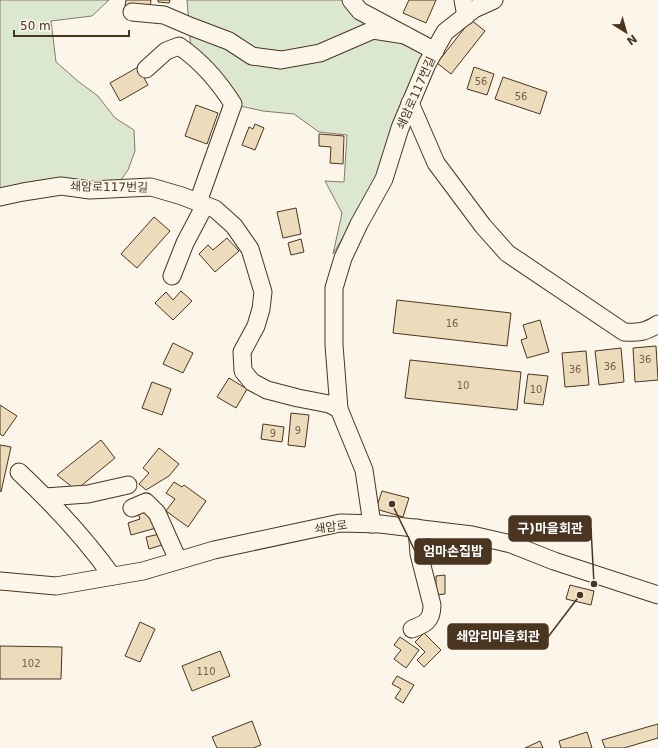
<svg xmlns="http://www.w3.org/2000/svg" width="658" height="748" font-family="'DejaVu Sans','Noto Sans KR',sans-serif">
  <rect width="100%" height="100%" fill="#fbf6e9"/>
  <g fill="#dce7d0" stroke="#887966">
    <path d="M0,0h109l-17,16 -41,5 5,41 23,20 19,14 17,22 19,12 1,21 -7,19 -11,15 -117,7z"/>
    <path d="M187,0h161l82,52 -49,123 -48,79 9,-41 -17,-32 19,1 3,-47 -28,-3 -25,-18 -31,-3 -23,-5 -49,-57z"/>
  </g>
  <g fill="#ecdcbc" stroke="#4a3520">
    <path d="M126,0h25l-1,8 -25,-2z"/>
    <path d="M158,0h12l-1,3 -11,-1z"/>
    <path d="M409,0h27l-10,23 -23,-10z"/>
    <path d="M471,20l14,11 -34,43 -14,-11z"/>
    <path d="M138,67l10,18 -28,16 -10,-18z"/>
    <path d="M474,67l20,7 -7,21 -20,-6z"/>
    <path d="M503,77l44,15 -7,22 -45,-15z"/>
    <path d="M196,105l22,8 -11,31 -22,-8z"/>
    <path d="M255,124l9,4 -9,22 -13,-5 7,-18 4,2z"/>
    <path d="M319,134l25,2 -1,28 -13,-1 1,-16 -12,-1z"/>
    <path d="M296,208l5,26 -18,4 -6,-26z"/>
    <path d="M154,217l16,14 -33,37 -16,-14z"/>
    <path d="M227,238l12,13 -24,21 -16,-18 9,-9 5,5z"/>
    <path d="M301,239l3,13 -13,3 -3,-12z"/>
    <path d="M181,291l11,10 -19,19 -18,-17 11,-11 7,8z"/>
    <path d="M397,300l114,13 -4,33 -114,-13z"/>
    <path d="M540,320l9,32 -22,6 -6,-18 6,-2 -4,-13z"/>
    <path d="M173,343l20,10 -10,20 -20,-9z"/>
    <path d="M656,346l2,34 -23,2 -2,-34z"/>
    <path d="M621,348l3,34 -25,3 -4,-34z"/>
    <path d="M586,351l3,34 -24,2 -3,-34z"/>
    <path d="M410,360l111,12 -4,38 -112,-12z"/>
    <path d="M528,374l20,2 -5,29 -19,-2z"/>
    <path d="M229,378l18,11 -11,19 -19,-11z"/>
    <path d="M152,382l19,7 -9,26 -20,-7z"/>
    <path d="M0,405l17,11 -14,20 -3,-2z"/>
    <path d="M291,413l18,2 -4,32 -17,-2z"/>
    <path d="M263,424l21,3 -2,15 -21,-3z"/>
    <path d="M101,440l14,18 -39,32 -19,-15z"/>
    <path d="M0,445l11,2 -10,45 -1,-1z"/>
    <path d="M159,448l20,16 -10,12 -23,14 -7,-6 10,-11 -6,-5z"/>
    <path d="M174,482l8,5 2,-2 22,16 -18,26 -22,-16 9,-12 -9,-6z"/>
    <path d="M382,491l27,7 -6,19 -27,-8z"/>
    <path d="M151,510l5,18 -25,7 -3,-12 12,-4 -2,-6z"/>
    <path d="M160,534l2,11 -13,4 -3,-12z"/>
    <path d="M445,575v19l-9,1v-19z"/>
    <path d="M570,585l24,6 -3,14 -25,-6z"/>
    <path d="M140,622l15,7 -15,33 -15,-6z"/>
    <path d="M424,633l17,17 -17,17 -7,-7 8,-8 -10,-10z"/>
    <path d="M400,637l19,13 -13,18 -12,-9 7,-9 -7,-5z"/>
    <path d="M0,646l62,1 -1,32h-61z"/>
    <path d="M220,651l10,25 -38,15 -10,-25z"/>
    <path d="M397,676l17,9 -11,18 -8,-5 6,-9 -9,-5z"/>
    <path d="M252,721l9,24 -8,3h-36l-5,-11z"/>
    <path d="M658,724v14l-34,10h-19l-3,-8z"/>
    <path d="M587,732l5,16h-31l-2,-7z"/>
    <path d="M540,741l3,7h-18z"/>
  </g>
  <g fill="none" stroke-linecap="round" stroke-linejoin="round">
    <defs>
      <g id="minor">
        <path d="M351,0l9,11 75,40"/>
        <path d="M463,0l3,16"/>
        <path d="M132,12l32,3 28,12 37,14 23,15 29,4 39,-7 53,-23 32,5"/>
        <path d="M146,69l20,-18 13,-5c22,15 40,36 54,58l-35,98"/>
        <path d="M410,103l26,60 47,63 24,27 117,79c14,1 22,0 34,-8"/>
        <path d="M0,197l23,-5 38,-6 29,4 61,-3 31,9 33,13 19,17 16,23 13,43 -2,17 -5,17 -14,26 1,19 9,11 15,8 31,8 31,6 10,5"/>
        <path d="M172,276l13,-33 20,-38"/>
        <path d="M19,472c34,32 66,66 93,104"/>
        <path d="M45,497l43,-3 40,-9"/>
        <path d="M132,508l14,-6 11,11 21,47"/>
        <path d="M372,524l-8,-54 -25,-61 -5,-64v-57l9,-30 16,-34 25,-45 16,-51 27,-64 18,-32 29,-23 20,-9"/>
        <path d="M0,581l56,5 87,-15 71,-21 126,-27 40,1 92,11 39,9 43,17 104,34"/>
        <path d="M412,629c13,-5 20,-8 20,-24l-13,-51 -2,-26"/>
      </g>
    </defs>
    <use href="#minor" stroke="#4a3520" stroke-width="19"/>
    <use href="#minor" stroke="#fbf6e9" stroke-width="17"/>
  </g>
  <g text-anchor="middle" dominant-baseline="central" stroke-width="3" stroke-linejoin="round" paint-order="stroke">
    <g font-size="10" fill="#725f47">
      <text x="481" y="81">56</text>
      <text x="521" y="96">56</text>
      <text x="452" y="323">16</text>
      <text x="645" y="359">36</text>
      <text x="610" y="366">36</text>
      <text x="575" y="369">36</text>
      <text x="463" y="385">10</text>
      <text x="536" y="389">10</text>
      <text x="298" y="430">9</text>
      <text x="273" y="433">9</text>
      <text x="31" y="663">102</text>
      <text x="206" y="671">110</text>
    </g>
    <g font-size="12" fill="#4a3520" stroke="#fbf6e9">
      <text transform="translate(416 93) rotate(-66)">쇄암로117번길</text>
      <text transform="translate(109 187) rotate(1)">쇄암로117번길</text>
      <text transform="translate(331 527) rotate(-8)">쇄암로</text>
    </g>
  </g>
  <path fill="none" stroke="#4a3520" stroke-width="1.5" d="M594 584L591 528M392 504L415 551M580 595L548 637"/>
  <g fill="#4a3520" stroke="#fbf6e9" stroke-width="1.5">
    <circle cx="594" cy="584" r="4"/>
    <circle cx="392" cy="504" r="4"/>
    <circle cx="580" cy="595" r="4"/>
  </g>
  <g fill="#4a3520" stroke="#4a3520" stroke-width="1.5">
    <rect x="509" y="516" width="82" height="25" rx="4"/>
    <rect x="415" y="539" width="76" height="25" rx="4"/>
    <rect x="448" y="624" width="100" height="25" rx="4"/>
  </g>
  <g font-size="13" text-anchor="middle" font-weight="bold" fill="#fff">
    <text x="550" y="533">구)마을회관</text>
    <text x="453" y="556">엄마손집밥</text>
    <text x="498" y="641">쇄암리마을회관</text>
  </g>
  <g transform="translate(626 32) rotate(143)" stroke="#fbf6e9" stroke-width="3" paint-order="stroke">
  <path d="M0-3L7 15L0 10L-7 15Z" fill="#4a3520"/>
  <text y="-6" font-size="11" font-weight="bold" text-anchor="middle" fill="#4a3520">N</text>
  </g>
  <path d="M14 30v6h115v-6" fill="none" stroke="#4a3520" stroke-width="2"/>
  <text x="20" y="30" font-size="12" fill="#4a3520" stroke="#fbf6e9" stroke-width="3" paint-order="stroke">50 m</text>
</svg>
